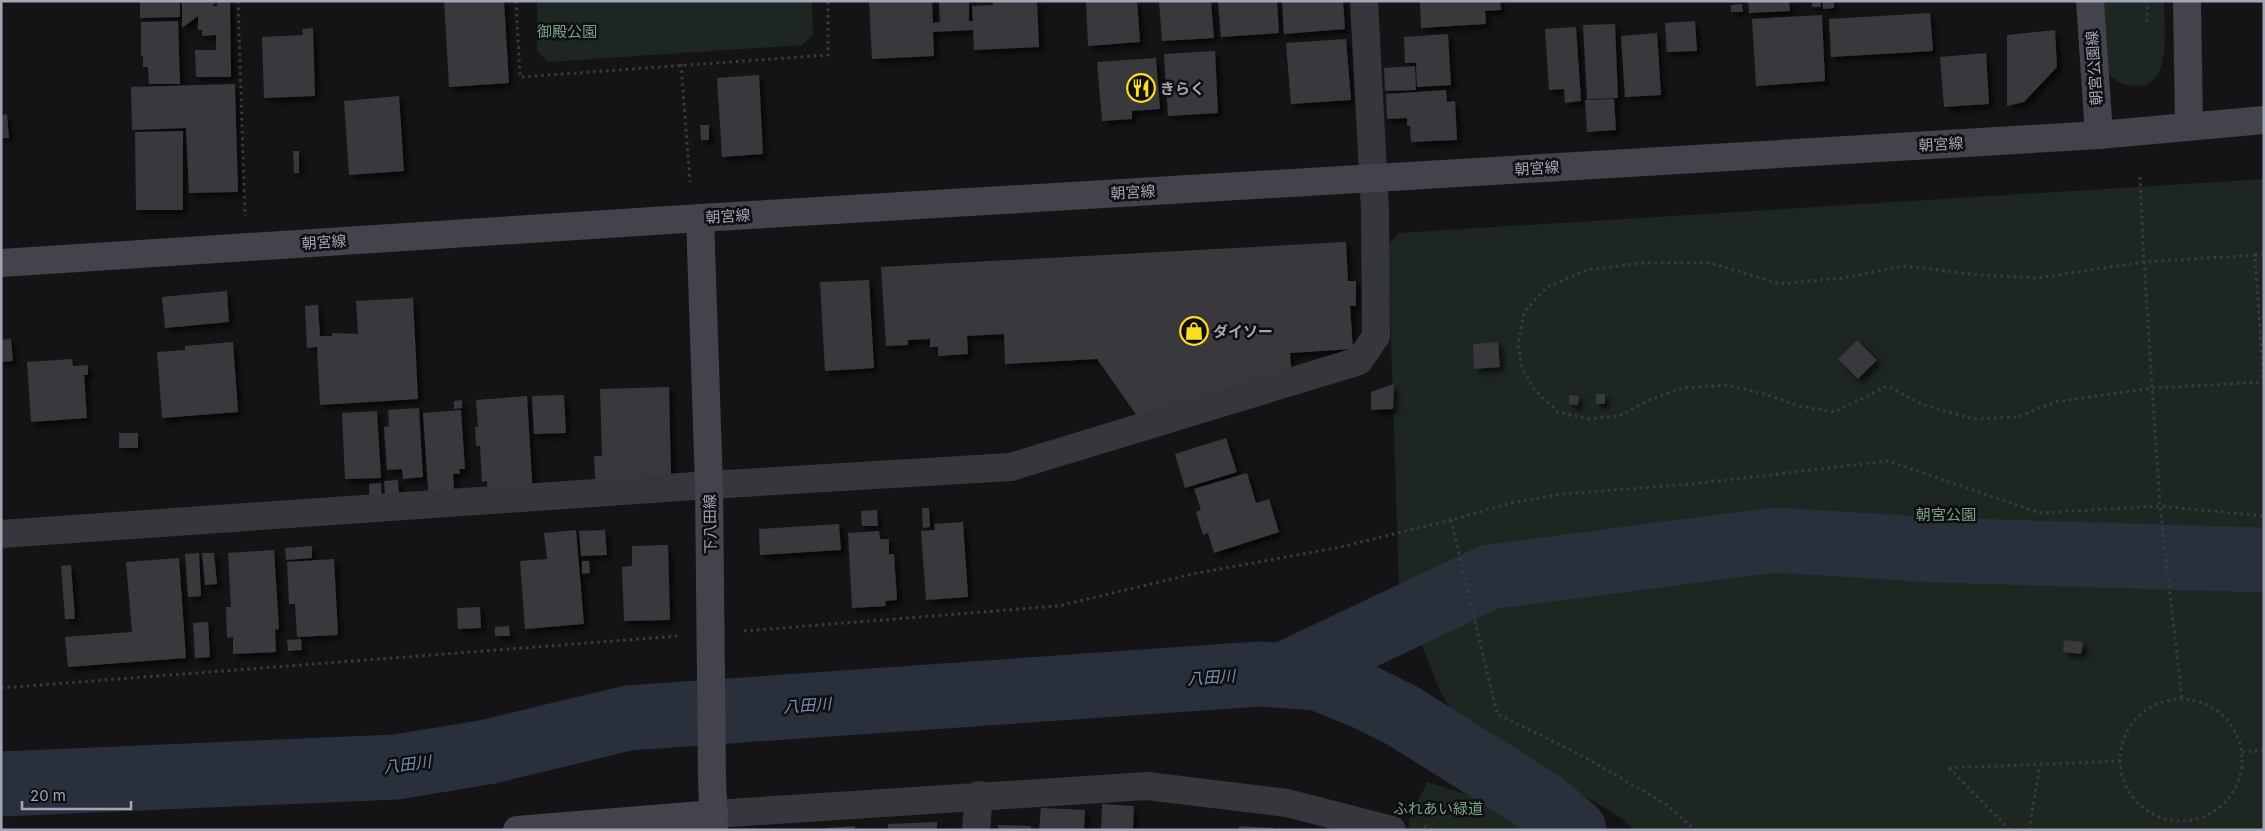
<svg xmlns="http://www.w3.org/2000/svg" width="2265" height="831" font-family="Inter,'Noto Sans JP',sans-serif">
  <defs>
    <filter id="shadow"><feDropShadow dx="4.5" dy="4.5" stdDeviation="2.5" flood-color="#0009"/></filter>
  </defs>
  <rect width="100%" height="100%" fill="#141416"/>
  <g fill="#1d2620">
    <path d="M537,1h275l1,33 -11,11 -254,17 -11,-11z"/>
    <path d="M2101,1h63c0,23 9,85 -26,85 -14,0 -22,-4 -31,-14z"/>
    <path d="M2264,179v651h-630l-11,-11 -60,-36 -98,-51 -25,-41 -41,-102 -11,-344 11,-12z"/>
    <path d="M1427,782l58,18 51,30h-127v-10z"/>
  </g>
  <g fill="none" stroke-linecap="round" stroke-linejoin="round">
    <g stroke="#292f3b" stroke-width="65">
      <path d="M1283,675l207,-98 285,-37 162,10 327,10"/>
      <path d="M1,784l395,-17 91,-15 141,-34 631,-44 59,4 47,19 38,19 139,87 32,27"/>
    </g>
  </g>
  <g fill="#38393e" filter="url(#shadow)">
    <path d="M140,1h40v16l-40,1z"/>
    <path d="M214,1l2,2 -4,3h6l-2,-3 1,-1 13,-1 1,76h-35l-1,-27h21v-15l-14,1v-6h-4v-14l-16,12v-26z"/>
    <path d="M444,1h60l5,82 -60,4z"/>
    <path d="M869,1h63l1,22 7,-1 -1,-20 30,-1v20h4l-1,-15 21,-1v-4h44l2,46 -65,3 -1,-20 -40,2 1,24 -62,3z"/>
    <path d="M1086,1h51l3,41 -52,4z"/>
    <path d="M1159,1h52l3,37 -52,3z"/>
    <path d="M1218,1h59l2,32 -58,4z"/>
    <path d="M1282,1h61l2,28 -61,5z"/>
    <path d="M1420,1h80l1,9 -16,1 1,13 -65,4z"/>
    <path d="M1748,1h41l1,10 -41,2z"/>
    <path d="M1812,1h8l1,6h-9z"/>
    <path d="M1823,1h11v7l-11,1z"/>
    <path d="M1742,4l1,8h-12v-7z"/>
    <path d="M1930,13l3,38 -102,6 -2,-38z"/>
    <path d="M1822,15l3,66 -69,5 -4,-67z"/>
    <path d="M178,21l2,63h-31l-1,-17h-5v-11h-2v-34z"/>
    <path d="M1695,21l2,30 -30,1 -2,-29z"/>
    <path d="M1615,24l3,74 -31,1 -4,-74z"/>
    <path d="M1576,27l5,74 -16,2 -1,-14 -15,1 -4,-61z"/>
    <path d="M313,28l2,68 -51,2 -2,-61 41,-2 -1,-6z"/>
    <path d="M2055,30l2,37 -33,35 -17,4v-71z"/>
    <path d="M1657,33l4,62 -36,2 -4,-61z"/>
    <path d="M1448,34l3,51 -34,2 -1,-24h-11l-1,-26z"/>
    <path d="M1346,39l5,61 -60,4 -5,-61z"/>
    <path d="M1215,51l3,62 -50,3 -4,-62z"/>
    <path d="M1986,53l3,51 -45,3 -4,-50z"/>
    <path d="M1156,58l4,51 -28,2v8l-30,2 -5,-59z"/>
    <path d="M1415,66l1,24 -31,1 -1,-23z"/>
    <path d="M759,75l4,79 -41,3 -5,-79z"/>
    <path d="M235,84l3,108 -49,1 -3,-65 -54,2 -1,-43z"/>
    <path d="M1446,90l1,12 8,-1 2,39 -46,2 -1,-16h-3v-8l-20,1 -1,-25z"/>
    <path d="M399,96l5,75 -55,4 -5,-74z"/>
    <path d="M1614,99l2,31 -29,2 -2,-32z"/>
    <path d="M7,114l2,24h-8v-23z"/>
    <path d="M700,125h9v15h-8z"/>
    <path d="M183,131v79h-47l-1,-78z"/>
    <path d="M293,151h6v22h-5z"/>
    <path d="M1346,242l2,39h8v25h-6l3,43 -63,4 2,25 -150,45 -45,-64 -92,5 -1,-30 -37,2 1,18 -30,2v-9h-8v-8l-22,1v5l-22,1 -5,-79z"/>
    <path d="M869,280l5,88 -49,3 -5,-89z"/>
    <path d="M227,291l2,31 -64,6 -3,-31z"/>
    <path d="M413,298l5,101 -98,6 -3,-58 -10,1 -2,-42 13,-1 2,31h12v-3l26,1 -2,-33z"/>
    <path d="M11,339l2,22 -12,1v-22z"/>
    <path d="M1857,340l20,20 -19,19 -20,-20z"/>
    <path d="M233,342l5,70 -76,6 -5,-66 28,-2v-4z"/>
    <path d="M1498,342l2,25 -26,2 -1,-25z"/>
    <path d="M72,359l1,7 15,-1v10h-4l3,43 -56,4 -4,-60z"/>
    <path d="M1394,384l-1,25 -22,1v-18z"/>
    <path d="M669,387l2,89 -75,14 -2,-34h8l-2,-67z"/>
    <rect x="1596" y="394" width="9" height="10"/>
    <path d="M564,395l2,38 -32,1 -2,-38z"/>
    <path d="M1569,395l10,1 -1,9 -9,-1z"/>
    <path d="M527,396l6,101 -45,3 -1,-19 -5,1 -2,-36h-4l-1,-19h3l-2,-27z"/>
    <path d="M462,400v8l-8,1v-8z"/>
    <path d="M419,408l4,69 -20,2 -1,-10 -15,1 -3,-43 5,-1 -1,-16z"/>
    <path d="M461,410l4,59h-6l1,5h-7l2,27 -26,2 -6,-90z"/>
    <path d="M377,411l4,67 -36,1 -3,-66z"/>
    <rect x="119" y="433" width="19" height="15"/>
    <path d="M1226,438l11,34 -52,16 -10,-34z"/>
    <path d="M1247,473l9,30 13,-4 10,33 -65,21 -6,-20 -5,2 -7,-23 5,-2 -7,-21z"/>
    <path d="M398,480l2,26 -14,1 -2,-26z"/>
    <path d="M381,483l1,23 -12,1 -1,-23z"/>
    <path d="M922,508h7l1,19 -7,1z"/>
    <path d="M877,510l1,16h-16l-1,-15z"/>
    <path d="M963,522l5,75 -42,3 -5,-69 14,-1 -1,-6z"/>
    <path d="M839,524l2,26 -81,5 -1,-26z"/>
    <path d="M576,530l8,94 -59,5 -5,-68 27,-2 -3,-26z"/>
    <path d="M605,530l2,25 -26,1 -2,-25z"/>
    <path d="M879,531l1,8h9v15h5l3,46 -12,1 1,5 -34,2 -4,-75z"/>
    <path d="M668,545l2,75 -46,1 -2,-54 10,-1v-20z"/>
    <path d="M312,546v12l-26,2 -1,-12z"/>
    <path d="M274,550l5,79 -4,1 1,22 -43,2v-17l-6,1 -1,-31h5l-3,-54z"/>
    <path d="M199,553l2,43 -13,1 -3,-43z"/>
    <path d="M202,553h12l3,31 -12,1z"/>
    <path d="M179,558l7,100 -118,9 -3,-30 67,-5 -6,-70z"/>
    <path d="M334,559l4,76 -41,2 -2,-33h-6l-2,-42z"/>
    <path d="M582,561h7l1,12 -8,1z"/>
    <path d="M71,565l4,54h-10l-4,-53z"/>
    <path d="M480,607l1,21 -23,1 -1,-21z"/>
    <path d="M208,622l2,35 -15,1 -2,-35z"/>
    <path d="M509,626l1,10h-15v-9z"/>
    <path d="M301,639l1,11 -14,1 -1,-11z"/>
    <path d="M2064,640l19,2 -2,12 -18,-2z"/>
    <path d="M1102,804l32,2 -1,24h-32z"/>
    <path d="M1041,808l44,2 -1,20h-45z"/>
    <path d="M937,822v8h-49v-6z"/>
    <path d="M998,825l33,1v4h-33z"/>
    <path d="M855,826v4h-29v-2z"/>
    <path d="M1239,826l35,2v2h-35z"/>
  </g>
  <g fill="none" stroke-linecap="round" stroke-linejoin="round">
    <g stroke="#3a3b42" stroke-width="3" stroke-dasharray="2.5 4" stroke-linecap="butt">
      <path d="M238,1l7,215"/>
      <path d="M516,1l4,76 308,-22v-54"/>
      <path d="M2147,22v-21"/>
      <path d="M681,64l9,118"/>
      <path d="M2140,177l4,85 16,244 22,193"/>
      <path d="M2264,254l-9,1 9,137"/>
      <path d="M2255,255l-111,7 -107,16 -58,-3 -75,-9 -62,12 -62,6 -69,-21h-71l-53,7 -40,17 -23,25 -6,33 4,22 12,22 24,23 30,7 31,-3 31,-16 33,-12 44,-3 38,9 34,12 36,6 52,-26 37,19 49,14 45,-2 37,-15 97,-14 112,-6"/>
      <path d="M1451,520l46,194 82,40 87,50 29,26"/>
      <path d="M744,631l314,-25 139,-33 139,-25 115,-28 60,-17 51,-9 130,-10 196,-23 152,52 120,-7 104,10"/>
      <path d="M1,688l677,-52"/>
      <circle cx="2181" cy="760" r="61"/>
      <path d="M2242,752l22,-2"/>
      <path d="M1949,768l171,-7"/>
      <path d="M1949,768l61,62"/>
      <path d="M1424,826l8,4"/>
      <path d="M2029,830l11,-65"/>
    </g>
    <g stroke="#36363d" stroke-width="28">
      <path d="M1,534l708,-49 302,-18 348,-106 17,-25 -1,-126 -11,-209"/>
      <path d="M714,814l433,-28 140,17 105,27"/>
      <path d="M976,830l3,-35"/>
    </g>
    <g stroke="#42434b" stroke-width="28">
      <path d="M2090,1l9,134"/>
      <path d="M2187,1l2,124"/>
      <path d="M700,218l9,267 3,294 2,51"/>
      <path d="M1,263l699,-45 1399,-83 165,-15"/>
      <path d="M517,830l197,-16"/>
    </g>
  </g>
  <defs>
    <symbol id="restaurant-ring" viewBox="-11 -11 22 22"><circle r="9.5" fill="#0f0f11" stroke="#fd2" stroke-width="1.5"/><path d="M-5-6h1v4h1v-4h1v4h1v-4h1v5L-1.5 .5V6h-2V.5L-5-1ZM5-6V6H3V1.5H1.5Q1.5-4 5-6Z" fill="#fd2"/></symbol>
    <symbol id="shop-ring" viewBox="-11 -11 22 22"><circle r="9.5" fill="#0f0f11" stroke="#fd2" stroke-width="1.5"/><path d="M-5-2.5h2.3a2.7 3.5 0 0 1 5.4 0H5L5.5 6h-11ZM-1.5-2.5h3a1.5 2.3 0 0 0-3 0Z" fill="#fd2"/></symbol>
  </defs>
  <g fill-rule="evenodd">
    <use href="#restaurant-ring" x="1125" y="72" width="32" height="32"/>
    <use href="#shop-ring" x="1178" y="315" width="32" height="32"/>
  </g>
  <g text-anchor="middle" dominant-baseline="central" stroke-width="5" stroke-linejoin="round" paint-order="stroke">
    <g font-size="15" fill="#79a484" stroke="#0f0f11">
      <text x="567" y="31">御殿公園</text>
      <text x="1946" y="514">朝宮公園</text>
      <text x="1438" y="808">ふれあい緑道</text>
    </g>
    <g font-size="15" fill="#a4a6b7" stroke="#0f0f11">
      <text transform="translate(2094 68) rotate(-94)">朝宮公園線</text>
      <text transform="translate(1941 144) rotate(-3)">朝宮線</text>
      <text transform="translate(1537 168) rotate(-3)">朝宮線</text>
      <text transform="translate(1133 192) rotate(-3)">朝宮線</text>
      <text transform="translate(728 216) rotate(-3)">朝宮線</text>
      <text transform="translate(324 242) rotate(-4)">朝宮線</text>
      <text transform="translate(710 524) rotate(-91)">下八田線</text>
    </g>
    <g font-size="15" font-weight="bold" fill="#a4a6b7" stroke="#0f0f11" text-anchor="start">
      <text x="1160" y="88">きらく</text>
      <text x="1213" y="331">ダイソー</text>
    </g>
    <g font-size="16" font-style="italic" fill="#778db6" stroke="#0f0f11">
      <text transform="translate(1211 677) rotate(-4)">八田川</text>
      <text transform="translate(807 705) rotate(-4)">八田川</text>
      <text transform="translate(407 764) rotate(-7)">八田川</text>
    </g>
  </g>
  <rect width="2265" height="831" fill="none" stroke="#a4a6b7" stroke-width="5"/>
  <path d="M22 801v8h109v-8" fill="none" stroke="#a4a6b7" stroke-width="2.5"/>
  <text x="30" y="801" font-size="15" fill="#a4a6b7" stroke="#0f0f11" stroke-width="4" paint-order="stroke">20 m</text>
</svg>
